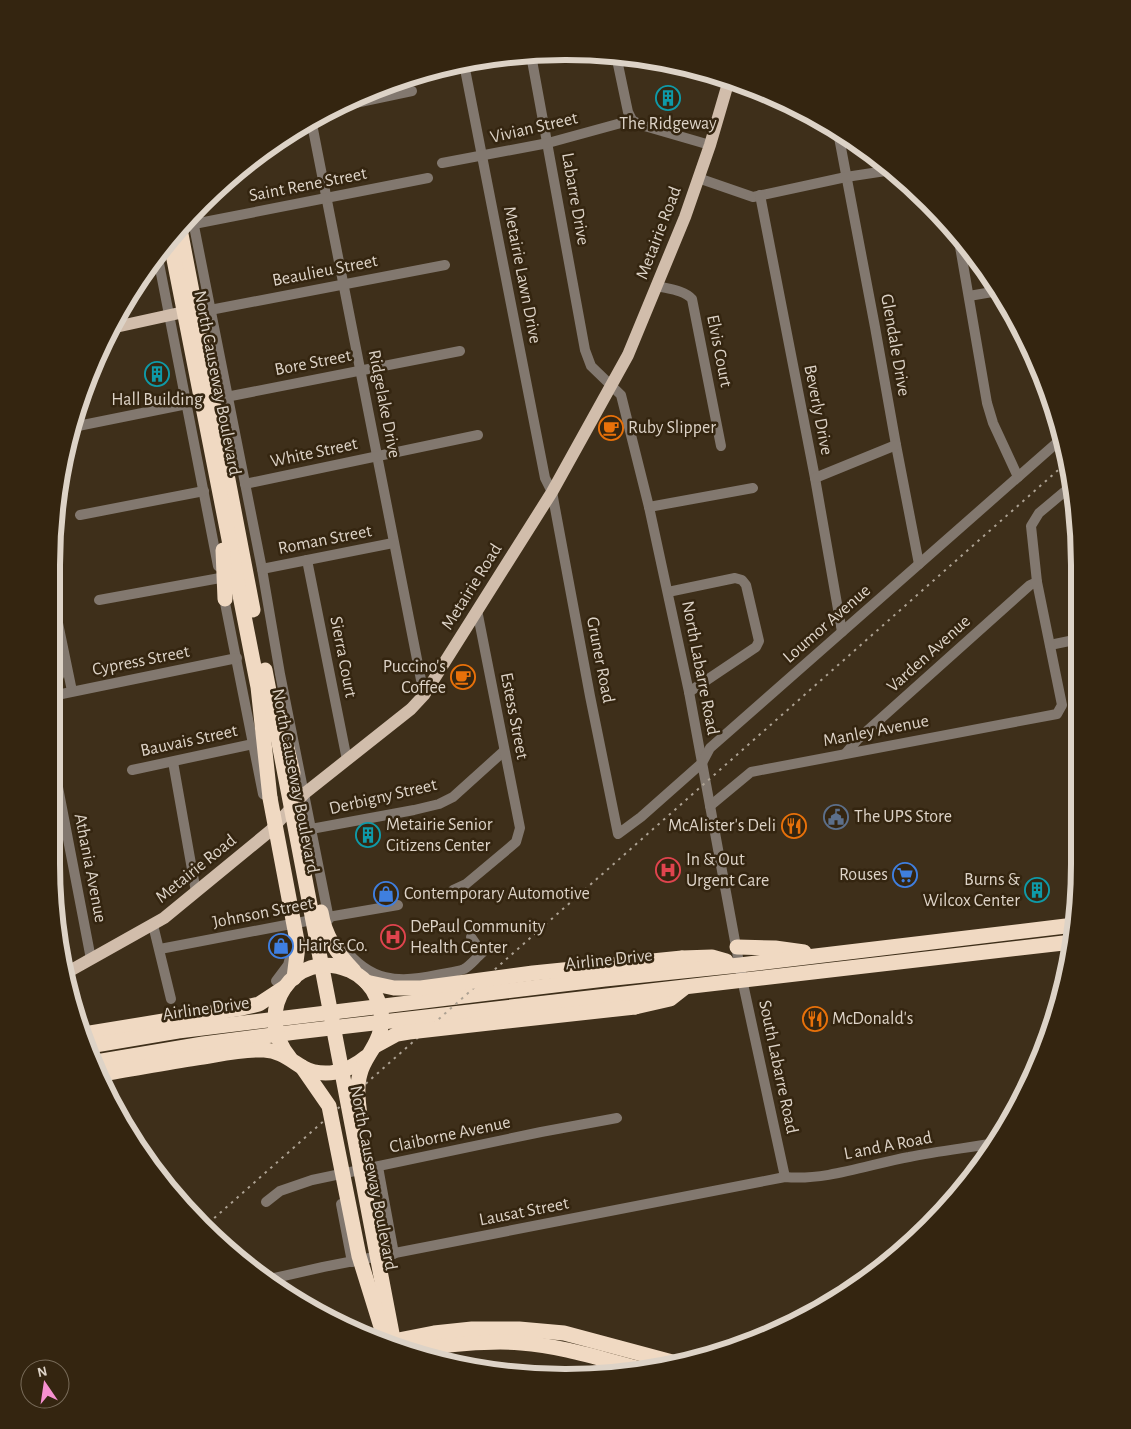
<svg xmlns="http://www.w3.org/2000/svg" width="1131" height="1429" font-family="'Alegreya Sans',sans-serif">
  <rect width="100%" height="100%" fill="#3e2f1a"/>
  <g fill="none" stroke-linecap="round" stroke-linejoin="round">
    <g stroke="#82786f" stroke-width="10">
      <path d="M531,55l54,295 6,16 30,29 28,112 40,185 53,287 43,198"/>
      <path d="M616,55l12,57 4,8 9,5 69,20"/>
      <path d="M464,64l81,414 7,14 38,204 28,138 23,-17 61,-54 8,-15 350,-308"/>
      <path d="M341,106l71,-15"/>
      <path d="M311,119l113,576"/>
      <path d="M838,132l37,195 21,118 23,119"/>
      <path d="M442,163l106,-20 84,-23"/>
      <path d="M698,178l55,19 93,-20 46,-7"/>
      <path d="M760,195l55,283 27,154"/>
      <path d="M192,216l70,353 18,105 49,245"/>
      <path d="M194,224l234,-46"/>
      <path d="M958,235l29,168 6,20 25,54"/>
      <path d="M157,253l61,313"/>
      <path d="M657,286c11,3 27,4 35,13l29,147"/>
      <path d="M969,296l29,-5"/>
      <path d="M210,310l235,-45"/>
      <path d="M221,398l239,-47"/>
      <path d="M73,427l114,-23"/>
      <path d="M815,478l81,-33"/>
      <path d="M245,484l233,-49"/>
      <path d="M649,507l104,-19"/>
      <path d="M80,515l124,-24"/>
      <path d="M1075,531h4"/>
      <path d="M307,560l40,200"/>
      <path d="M262,569l131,-26"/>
      <path d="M668,592l67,-14 7,2 4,5 13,56 -3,6 -67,45"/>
      <path d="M223,593l40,201"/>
      <path d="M52,594l20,97"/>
      <path d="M99,600l121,-22"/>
      <path d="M1050,645l29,-6"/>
      <path d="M52,688l7,-12 4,-17"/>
      <path d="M52,696l185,-38"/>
      <path d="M846,753l12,-14 172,-154 7,-3"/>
      <path d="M52,756l39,203"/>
      <path d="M173,762l23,130"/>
      <path d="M132,770l121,-26"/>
      <path d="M710,806l41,-34 306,-58 5,-9 -25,-123 -6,-56 8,-13 31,-26"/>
      <path d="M311,829l103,-19 25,-6 14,-7 51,-46"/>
      <path d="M453,890l13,-6 43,-36 7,-6 4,-14 -43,-218"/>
      <path d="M153,925l18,74"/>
      <path d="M343,947c27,34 54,37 94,28 9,-2 20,-3 27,-6 6,-3 12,-11 18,-16l-11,-16"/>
      <path d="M160,949l168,-32 70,-12"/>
      <path d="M276,981l12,-16 3,-11"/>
      <path d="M378,1167l16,87"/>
      <path d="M266,1202l14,-11 32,-11 229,-48 76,-14"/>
      <path d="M341,1204l11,58"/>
      <path d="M270,1279l53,-12 462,-90c41,4 85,-13 124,-20 29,-6 58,-9 87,-14"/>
    </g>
    <g stroke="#d1bdab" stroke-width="12">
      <path d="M111,328l73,-16 6,-5"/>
      <path d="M66,973l98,-55 106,-87 35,-38 106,-84 13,-14 128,-203 76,-137 57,-138 25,-72 19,-65"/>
    </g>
    <g stroke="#f0d9c2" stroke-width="15">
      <path d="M180,229l73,381"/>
      <path d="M170,239l88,448 12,111"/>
      <path d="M223,550l2,49"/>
      <path d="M287,748l6,25"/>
      <path d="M737,947l38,1 29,4"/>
      <path d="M682,958l30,-1 14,4"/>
      <path d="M635,1007l35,-8 14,-11"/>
      <path d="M84,1034l158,-26 17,-4 26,-17"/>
      <path d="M89,1046l89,-15 427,-52 135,-14 334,-40"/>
      <path d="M96,1062l107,-18 93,-12 776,-90"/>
      <path d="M101,1074c31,-5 63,-11 95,-16 21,-3 47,-9 68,-8 16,1 25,9 38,17 22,12 46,5 64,-10"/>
      <path d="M388,1342l46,-9 38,-4h47l45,4 112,30"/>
      <path d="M411,1351c30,-6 80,-11 110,-8 40,3 77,15 116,25"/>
    </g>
    <path stroke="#ada293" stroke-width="2" stroke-dasharray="2.5 5" stroke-linecap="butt" d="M203,1228l862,-764"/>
    <g stroke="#f0d9c2" stroke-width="15">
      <path d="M265,670c44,225 86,450 129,674"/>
      <path d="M270,798l28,148 -4,32"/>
      <path d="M321,912c4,25 16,41 33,59"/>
      <path d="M366,982l28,6h27l112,-15 149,-15"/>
      <path d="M375,1046l22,-12 12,-2 226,-25"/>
      <path d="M290,1058c-39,-46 4,-111 59,-88 27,12 40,44 28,70 -5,12 -14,21 -17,34 -4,13 -2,28 0,41"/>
      <path d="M302,1067l27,39 30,150 23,74"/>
    </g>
  </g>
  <defs>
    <symbol id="building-ring" viewBox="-11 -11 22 22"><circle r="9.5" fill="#342510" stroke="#0f9aa8" stroke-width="1.5"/><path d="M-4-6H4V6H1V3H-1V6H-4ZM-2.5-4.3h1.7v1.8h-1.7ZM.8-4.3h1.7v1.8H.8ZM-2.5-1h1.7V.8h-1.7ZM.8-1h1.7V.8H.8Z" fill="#0f9aa8"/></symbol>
    <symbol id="cafe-ring" viewBox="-11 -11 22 22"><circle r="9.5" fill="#342510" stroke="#e8710a" stroke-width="1.5"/><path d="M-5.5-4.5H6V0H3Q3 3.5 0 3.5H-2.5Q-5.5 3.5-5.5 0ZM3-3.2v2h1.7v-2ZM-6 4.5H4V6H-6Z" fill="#e8710a"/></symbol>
    <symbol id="civic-ring" viewBox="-11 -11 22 22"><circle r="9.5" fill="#342510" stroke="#5c6f8a" stroke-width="1.5"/><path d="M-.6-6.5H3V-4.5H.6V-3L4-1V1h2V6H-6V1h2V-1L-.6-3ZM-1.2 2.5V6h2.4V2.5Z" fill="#5c6f8a"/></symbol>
    <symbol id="restaurant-ring" viewBox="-11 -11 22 22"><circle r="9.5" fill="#342510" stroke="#e8710a" stroke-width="1.5"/><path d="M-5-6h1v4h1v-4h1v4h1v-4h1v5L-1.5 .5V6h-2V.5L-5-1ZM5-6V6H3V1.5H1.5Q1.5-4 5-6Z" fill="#e8710a"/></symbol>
    <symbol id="hospital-ring" viewBox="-11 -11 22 22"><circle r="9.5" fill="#342510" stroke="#e0444e" stroke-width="1.5"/><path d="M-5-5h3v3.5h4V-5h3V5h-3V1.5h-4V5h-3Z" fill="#e0444e"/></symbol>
    <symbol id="supermarket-ring" viewBox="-11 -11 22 22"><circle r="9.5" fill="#342510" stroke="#3f7fe0" stroke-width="1.5"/><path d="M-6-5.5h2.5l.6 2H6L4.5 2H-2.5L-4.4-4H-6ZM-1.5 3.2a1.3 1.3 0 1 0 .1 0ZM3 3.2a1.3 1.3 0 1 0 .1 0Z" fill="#3f7fe0"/></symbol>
    <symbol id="shop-ring" viewBox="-11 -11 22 22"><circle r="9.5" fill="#342510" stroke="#3f7fe0" stroke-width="1.5"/><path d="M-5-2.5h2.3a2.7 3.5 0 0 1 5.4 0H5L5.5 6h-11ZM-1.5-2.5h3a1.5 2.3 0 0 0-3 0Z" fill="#3f7fe0"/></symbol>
  </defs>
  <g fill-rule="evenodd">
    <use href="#building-ring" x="654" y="84" width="28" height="28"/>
    <use href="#building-ring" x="143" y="360" width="28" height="28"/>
    <use href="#cafe-ring" x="597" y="414" width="28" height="28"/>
    <use href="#cafe-ring" x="449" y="663" width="28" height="28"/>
    <use href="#civic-ring" x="822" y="803" width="28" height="28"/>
    <use href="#restaurant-ring" x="780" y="812" width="28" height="28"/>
    <use href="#building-ring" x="354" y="821" width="28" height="28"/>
    <use href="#hospital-ring" x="654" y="856" width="28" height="28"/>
    <use href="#supermarket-ring" x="891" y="861" width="28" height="28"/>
    <use href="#building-ring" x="1023" y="876" width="28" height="28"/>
    <use href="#shop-ring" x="372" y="880" width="28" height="28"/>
    <use href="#hospital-ring" x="379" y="923" width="28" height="28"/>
    <use href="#shop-ring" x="267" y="932" width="28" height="28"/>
    <use href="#restaurant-ring" x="801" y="1005" width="28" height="28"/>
  </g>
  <g text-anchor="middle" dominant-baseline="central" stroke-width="5" stroke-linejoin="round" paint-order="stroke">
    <g font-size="18" fill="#ddd3c7" stroke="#342510" text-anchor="start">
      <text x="668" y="124" text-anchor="middle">The Ridgeway</text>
      <text x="157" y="400" text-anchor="middle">Hall Building</text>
      <text x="628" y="428">Ruby Slipper</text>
      <text x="446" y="667" text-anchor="end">Puccino's<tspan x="446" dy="21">Coffee</tspan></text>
      <text x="854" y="817">The UPS Store</text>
      <text x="386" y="825">Metairie Senior<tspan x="386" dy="21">Citizens Center</tspan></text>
      <text x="776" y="826" text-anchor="end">McAlister's Deli</text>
      <text x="686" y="860">In &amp; Out<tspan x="686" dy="21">Urgent Care</tspan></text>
      <text x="888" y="875" text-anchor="end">Rouses</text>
      <text x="1020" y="880" text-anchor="end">Burns &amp;<tspan x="1020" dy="21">Wilcox Center</tspan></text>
      <text x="404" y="894">Contemporary Automotive</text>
      <text x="410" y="927">DePaul Community<tspan x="410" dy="21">Health Center</tspan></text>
      <text x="298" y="946">Hair &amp; Co.</text>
      <text x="832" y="1019">McDonald's</text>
    </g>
    <g font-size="18" fill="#ddd3c7" stroke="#342510">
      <text transform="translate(534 128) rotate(-13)">Vivian Street</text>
      <text transform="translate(308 185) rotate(-11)">Saint Rene Street</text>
      <text transform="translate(575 199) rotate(80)">Labarre Drive</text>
      <text transform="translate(659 233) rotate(-69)">Metairie Road</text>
      <text transform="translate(325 271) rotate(-11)">Beaulieu Street</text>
      <text transform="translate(522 275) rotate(79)">Metairie Lawn Drive</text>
      <text transform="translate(895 345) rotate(80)">Glendale Drive</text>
      <text transform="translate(719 351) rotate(79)">Elvis Court</text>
      <text transform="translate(313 363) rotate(-11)">Bore Street</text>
      <text transform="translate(217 383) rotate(79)">North Causeway Boulevard</text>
      <text transform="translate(384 404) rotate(79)">Ridgelake Drive</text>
      <text transform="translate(818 410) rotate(79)">Beverly Drive</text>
      <text transform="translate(314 453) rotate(-12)">White Street</text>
      <text transform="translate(325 540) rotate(-11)">Roman Street</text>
      <text transform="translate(472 587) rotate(-58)">Metairie Road</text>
      <text transform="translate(827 624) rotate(-41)">Loumor Avenue</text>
      <text transform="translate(929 654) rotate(-42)">Varden Avenue</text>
      <text transform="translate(343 657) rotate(79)">Sierra Court</text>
      <text transform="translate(600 660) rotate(79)">Gruner Road</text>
      <text transform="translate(141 661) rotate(-11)">Cypress Street</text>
      <text transform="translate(700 668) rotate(79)">North Labarre Road</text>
      <text transform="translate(514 716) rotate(79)">Estess Street</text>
      <text transform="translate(876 731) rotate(-11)">Manley Avenue</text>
      <text transform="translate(189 741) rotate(-12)">Bauvais Street</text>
      <text transform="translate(295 781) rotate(79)">North Causeway Boulevard</text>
      <text transform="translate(383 797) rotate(-13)">Derbigny Street</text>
      <text transform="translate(90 868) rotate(79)">Athania Avenue</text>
      <text transform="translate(196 869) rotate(-39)">Metairie Road</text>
      <text transform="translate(263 913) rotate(-11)">Johnson Street</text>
      <text transform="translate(609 960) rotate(-6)">Airline Drive</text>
      <text transform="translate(206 1009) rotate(-8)">Airline Drive</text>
      <text transform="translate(778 1067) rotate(78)">South Labarre Road</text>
      <text transform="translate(450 1135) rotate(-12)">Claiborne Avenue</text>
      <text transform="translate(888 1146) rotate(-11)">L and A Road</text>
      <text transform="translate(373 1178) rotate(79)">North Causeway Boulevard</text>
      <text transform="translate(524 1212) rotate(-11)">Lausat Street</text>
    </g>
  </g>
  <path d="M0 0H1131V1429H0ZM565 60H566A505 505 0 0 1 1071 565V864A505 505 0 0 1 566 1369H565A505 505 0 0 1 60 864V565A505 505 0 0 1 565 60Z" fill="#342510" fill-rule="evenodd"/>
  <path fill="none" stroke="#ddd3c7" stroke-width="6" d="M565 60H566A505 505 0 0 1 1071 565V864A505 505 0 0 1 566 1369H565A505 505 0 0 1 60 864V565A505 505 0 0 1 565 60Z"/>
  <g transform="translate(45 1384) rotate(347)"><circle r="24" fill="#342510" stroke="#786b59"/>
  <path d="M0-4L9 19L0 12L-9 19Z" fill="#f690d0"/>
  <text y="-8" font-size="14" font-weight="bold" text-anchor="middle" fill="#ddd3c7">N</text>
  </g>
</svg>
